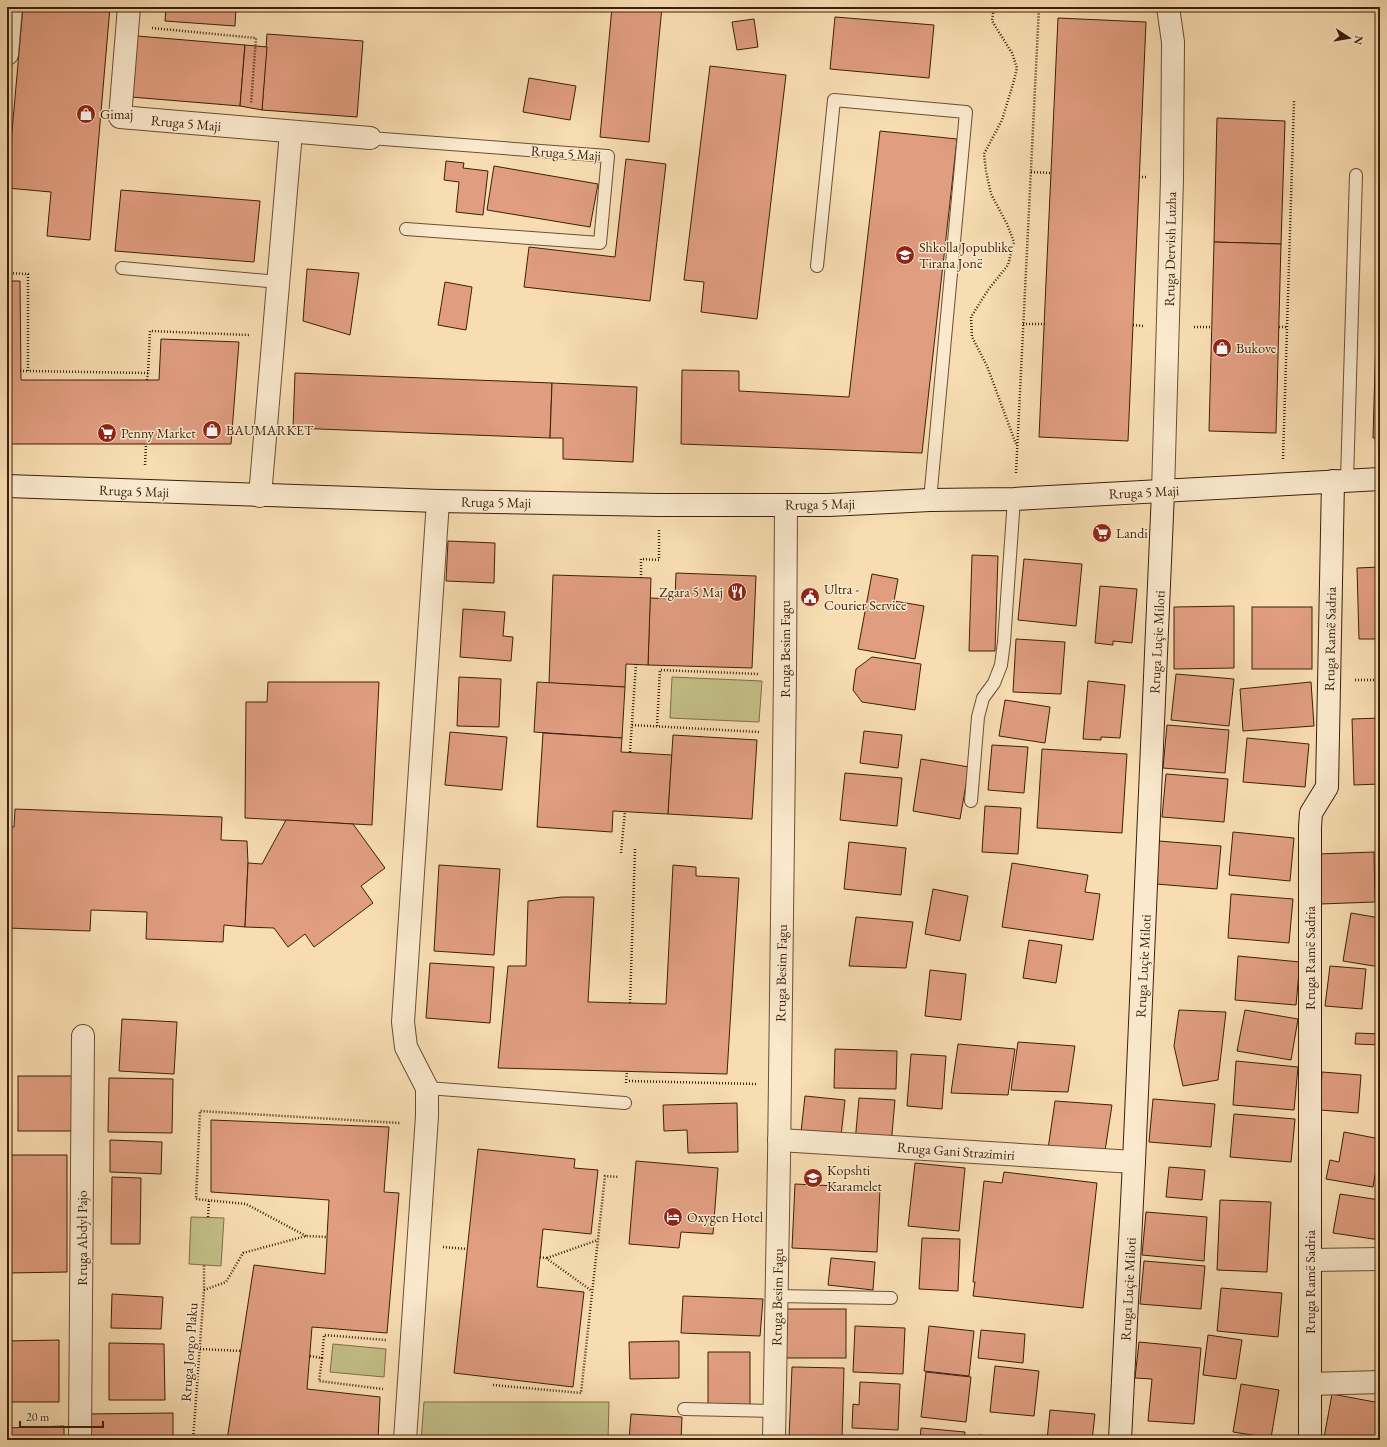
<svg xmlns="http://www.w3.org/2000/svg" width="1387" height="1447" font-family="'EB Garamond',serif">
  <rect width="100%" height="100%" fill="#f8ddb2"/>
  <filter id="stains"><feTurbulence type="fractalNoise" baseFrequency=".005" numOctaves="4"/><feColorMatrix values="0 0 0 0 .2 0 0 0 0 .09 0 0 0 0 .02 0 0 0 .5 -.17"/></filter>
  <radialGradient id="worn" r=".72"><stop offset=".6" stop-color="#630" stop-opacity="0"/><stop offset="1" stop-color="#630" stop-opacity=".3"/></radialGradient>
  <g fill="#c3bf88" stroke="#806f49">
    <path d="M672,677l90,4 -3,41 -89,-4z"/>
    <path d="M191,1217l33,1 -3,48 -32,-2z"/>
    <path d="M333,1344l53,5 -2,28 -54,-5z"/>
    <path d="M424,1402h185l-1,38h-187z"/>
  </g>
  <g fill="#e09d80" stroke="#3d1f0a">
    <path d="M23,7h87l-20,233 -43,-4 4,-44 -44,-4z"/>
    <path d="M166,7h70l-1,19 -70,-5z"/>
    <path d="M612,7h50l-13,135 -49,-5z"/>
    <path d="M835,17l99,8 -5,53 -99,-9z"/>
    <path d="M1058,18l88,4 -18,419 -89,-4z"/>
    <path d="M754,19l4,28 -21,3 -5,-28z"/>
    <path d="M267,34l96,7 -6,76 -95,-7z"/>
    <path d="M137,36l108,9 -5,61 -109,-9z"/>
    <path d="M245,45l22,2 -5,63 -22,-4z"/>
    <path d="M710,66l76,9 -29,244 -56,-7 3,-30 -20,-2z"/>
    <path d="M529,78l47,8 -6,34 -47,-8z"/>
    <path d="M1217,118l68,3 -4,123 -67,-2z"/>
    <path d="M880,131l77,8 -35,314 -241,-9 1,-74 57,1v20l110,6z"/>
    <path d="M626,159l40,5 -16,137 -126,-14 5,-40 86,10z"/>
    <path d="M446,161l18,2 -1,5 25,3 -5,44 -27,-3 3,-30 -15,-2z"/>
    <path d="M494,166l104,18 -8,43 -103,-17z"/>
    <path d="M121,190l139,11 -6,61 -139,-11z"/>
    <path d="M1380,194v244h-7l3,-104z"/>
    <path d="M1214,242l67,2 -5,189 -67,-2z"/>
    <path d="M307,269l52,4 -9,62 -47,-14z"/>
    <path d="M7,281h13l1,99h138l2,-41 78,3 -8,102h-224z"/>
    <path d="M445,282l27,5 -6,43 -28,-5z"/>
    <path d="M295,373l257,10 -2,55 -257,-10z"/>
    <path d="M552,383l85,4 -4,75 -70,-3v-21h-13z"/>
    <path d="M448,541l47,2 -1,40 -48,-2z"/>
    <path d="M972,555l26,1 -3,95h-26z"/>
    <path d="M1024,559l58,5 -6,62 -58,-6z"/>
    <path d="M1380,567v72h-21l-2,-71z"/>
    <path d="M676,573l80,3 -4,92 -104,-3 2,-67 25,1z"/>
    <path d="M872,574l26,5 -4,22 30,5 -9,53 -57,-10z"/>
    <path d="M553,575l98,3 -3,87 -22,-1 -1,23 -76,-4z"/>
    <path d="M1100,586l37,3 -5,54 -19,-2v4l-18,-2z"/>
    <path d="M1234,606v62l-60,1v-62z"/>
    <rect x="1252" y="607" width="60" height="62"/>
    <path d="M463,609l42,3 -2,24 10,1 -2,24 -51,-4z"/>
    <path d="M1016,639l49,3 -4,52 -48,-2z"/>
    <path d="M872,657l49,7 -6,46 -53,-8 -9,-12 3,-21z"/>
    <path d="M1176,674l58,5 -5,47 -58,-6z"/>
    <path d="M459,677l42,2 -2,48 -42,-1z"/>
    <path d="M1088,681l37,4 -5,53 -19,-1v3l-18,-1z"/>
    <path d="M268,682h111l-7,143 -127,-7 1,-116h21z"/>
    <path d="M537,682l88,5 -3,51 -88,-6z"/>
    <path d="M1311,682l3,44 -71,5 -3,-42z"/>
    <path d="M1005,700l45,7 -5,36 -46,-7z"/>
    <path d="M1380,718v66l-26,1 -2,-66z"/>
    <path d="M1167,725l62,5 -4,43 -62,-5z"/>
    <path d="M864,731l38,4 -4,33 -38,-5z"/>
    <path d="M450,732l57,5 -5,53 -57,-5z"/>
    <path d="M543,733l79,5 -1,14 51,3 -4,59 -55,-3 -1,21 -75,-5z"/>
    <path d="M673,735l84,5 -5,79 -84,-5z"/>
    <path d="M1247,738l62,6 -4,43 -62,-5z"/>
    <path d="M992,745l36,2 -4,46 -36,-3z"/>
    <path d="M1042,749l85,5 -5,79 -85,-5z"/>
    <path d="M921,759l48,8 -9,52 -47,-8z"/>
    <path d="M845,773l57,5 -5,48 -57,-6z"/>
    <path d="M1166,774l62,5 -4,43 -62,-5z"/>
    <path d="M985,806l36,2 -3,46 -36,-2z"/>
    <path d="M15,809l207,8 -1,23 26,1 1,22 -3,64 -21,-2 -1,17 -77,-3 1,-27 -56,-2 -1,21 -83,-3v-101h7z"/>
    <path d="M286,820l67,4 32,44 -24,18 12,17 -59,44 -9,-13 -17,13 -14,-19 -29,-1 3,-64 14,1z"/>
    <path d="M1233,832l61,6 -4,43 -61,-6z"/>
    <path d="M1159,841l62,5 -4,43 -61,-5z"/>
    <path d="M849,842l57,6 -5,47 -57,-6z"/>
    <path d="M1374,852l1,50 -55,2 -2,-50z"/>
    <path d="M1012,863l76,12 -3,17 15,2 -7,46 -91,-13z"/>
    <path d="M439,865l61,4 -6,86 -60,-4z"/>
    <path d="M673,865l23,2v9l43,2 -12,196 -229,-6 10,-102h18l2,-65 34,-4h32l-6,105 78,2z"/>
    <path d="M933,889l35,7 -8,45 -35,-7z"/>
    <path d="M1231,894l62,5 -4,44 -61,-5z"/>
    <path d="M1351,913l29,5v49l-37,-6z"/>
    <path d="M856,917l57,5 -7,46 -57,-2z"/>
    <path d="M1029,940l33,5 -6,38 -33,-5z"/>
    <path d="M1238,956l62,6 -4,43 -61,-5z"/>
    <path d="M430,963l64,4 -4,56 -64,-5z"/>
    <path d="M1330,966l36,3 -4,40 -37,-3z"/>
    <path d="M930,970l36,4 -5,46 -36,-4z"/>
    <path d="M1179,1010l47,2 -8,68 -35,6 -9,-40z"/>
    <path d="M1245,1010l53,9 -7,41 -54,-9z"/>
    <path d="M122,1019l55,3 -3,52 -55,-3z"/>
    <path d="M1356,1033l24,1v11l-25,-1z"/>
    <path d="M1018,1042l57,4 -7,46 -57,-2z"/>
    <path d="M958,1044l57,5 -7,46 -57,-2z"/>
    <path d="M835,1049l62,2 -1,38 -62,-1z"/>
    <path d="M911,1054l35,2 -4,53 -35,-3z"/>
    <path d="M1236,1061l62,6 -4,43 -61,-5z"/>
    <path d="M1322,1072l39,3 -3,38 -38,-3z"/>
    <rect x="18" y="1076" width="54" height="55"/>
    <path d="M109,1078l64,1 -1,54 -64,-1z"/>
    <path d="M805,1096l40,4 -4,36 -40,-4z"/>
    <path d="M859,1098l36,2 -4,45 -36,-3z"/>
    <path d="M1153,1099l62,5 -4,43 -62,-5z"/>
    <path d="M1055,1101l57,4 -7,46 -57,-2z"/>
    <path d="M737,1103l1,49 -50,1 -1,-23 -23,1 -1,-26z"/>
    <path d="M1234,1114l61,5 -4,43 -61,-5z"/>
    <path d="M211,1120l178,7 -5,65 15,1 -12,140 -75,-6 -5,62 73,8 -2,43h-151l27,-175 71,9 4,-74 -118,-8z"/>
    <path d="M1344,1132l36,7v8l-7,40 -47,-8 4,-19 9,2z"/>
    <path d="M110,1140l52,2 -1,32 -51,-2z"/>
    <path d="M478,1149l97,10 -1,9 24,2 -7,64 -48,-5 -6,58 47,5 -11,95 -119,-14z"/>
    <path d="M9,1155h58v117l-58,1z"/>
    <path d="M636,1161l82,7 -5,66 -32,-2 -2,16 -50,-4z"/>
    <path d="M915,1163l50,5 -6,63 -51,-5z"/>
    <path d="M1169,1167l36,3 -3,30 -36,-3z"/>
    <path d="M1004,1172l93,11 -14,125 -110,-12 2,-14h-2l11,-101 18,2z"/>
    <path d="M112,1177l29,1 -1,66h-29z"/>
    <path d="M795,1184l85,4 -3,64 -85,-4z"/>
    <path d="M1340,1194l40,6v40l-47,-7z"/>
    <path d="M1220,1200l51,2 -4,70 -50,-2z"/>
    <path d="M1146,1212l61,5 -3,44 -62,-6z"/>
    <path d="M922,1238l38,1 -2,52 -39,-2z"/>
    <path d="M831,1258l44,4 -2,28 -45,-5z"/>
    <path d="M1144,1261l61,5 -4,43 -61,-5z"/>
    <path d="M1221,1288l61,5 -4,44 -61,-6z"/>
    <path d="M112,1294l51,3 -2,32 -50,-1z"/>
    <path d="M683,1296l80,3 -3,37 -79,-3z"/>
    <rect x="783" y="1309" width="63" height="49"/>
    <path d="M855,1326l50,2 -2,46 -50,-2z"/>
    <path d="M929,1326l45,5 -5,45 -45,-5z"/>
    <path d="M981,1330l44,4 -2,29 -45,-5z"/>
    <path d="M1208,1335l34,5 -6,39 -33,-4z"/>
    <path d="M59,1340v62h-52v-61z"/>
    <path d="M679,1341v37l-49,1 -1,-37z"/>
    <path d="M1139,1342l62,6 -7,76 -46,-3 4,-42 -17,-1z"/>
    <path d="M109,1343l55,1 1,56h-56z"/>
    <path d="M708,1352h42v53l-42,-1z"/>
    <path d="M995,1366l44,5 -5,45 -44,-4z"/>
    <path d="M792,1367l52,1 -2,71 -53,-1z"/>
    <path d="M926,1372l45,5 -5,45 -45,-5z"/>
    <path d="M860,1382l40,2 -2,46 -46,-2 1,-24 6,1z"/>
    <path d="M1241,1384l38,6 -8,48 -38,-6z"/>
    <path d="M1332,1394l48,9v37h-44l-12,-2z"/>
    <path d="M1050,1410l45,4 -3,26h-45z"/>
    <path d="M173,1413v27h-87v-26z"/>
    <path d="M631,1414l51,3 -1,23h-52z"/>
    <path d="M64,1426v14h-57v-12z"/>
    <path d="M921,1428l44,4 -1,8h-44z"/>
    <path d="M979,1435l44,4v1h-44z"/>
  </g>
  <g fill="none" stroke-linecap="round" stroke-linejoin="round">
    <defs>
      <g id="lane">
        <path d="M370,138l238,18 -8,87 -194,-14"/>
        <path d="M817,266l17,-166 132,12 -36,388"/>
        <path d="M122,268l156,14"/>
        <path d="M1347,480l9,-305"/>
        <path d="M971,801l7,-84 5,-19 11,-15 7,-18 3,-23 10,-143"/>
        <path d="M427,1088l198,15"/>
        <path d="M776,1296l115,2"/>
        <path d="M684,1409l90,2"/>
      </g>
      <g id="street">
        <path d="M129,7l-9,110 250,21"/>
        <path d="M7,54l4,-47"/>
        <path d="M1163,492l9,-313 1,-137 -5,-35"/>
        <path d="M260,496l31,-364"/>
        <path d="M779,1140l355,22"/>
        <path d="M1310,1260l70,-1"/>
        <path d="M1310,1384l70,-2"/>
        <path d="M80,1440l3,-404"/>
        <path d="M405,1440l22,-324v-28l-21,-41 -3,-25 35,-521"/>
        <path d="M774,1440l5,-281 6,-484 1,-170"/>
      </g>
      <g id="secondary">
        <path d="M7,486l431,15 221,4h170l101,-5 84,-1 366,-20"/>
        <path d="M1120,1440l14,-278 29,-670"/>
        <path d="M1310,1440v-613l1,-14 16,-26 6,-306"/>
      </g>
    </defs>
    <use href="#lane" stroke="#6c4e34" stroke-width="14"/>
    <use href="#street" stroke="#6c4e34" stroke-width="24"/>
    <use href="#secondary" stroke="#3d1f0a" stroke-width="24"/>
    <g stroke="#3d1f0a" stroke-width="2.5" stroke-dasharray="1 2" stroke-linecap="butt">
      <path d="M994,7l-2,14 20,32 5,15 -4,16 -11,36 -18,34 2,17 5,23 16,30 7,18 -6,23 -20,25 -17,27 1,20 15,29 29,78"/>
      <path d="M152,28l104,10 -5,66"/>
      <path d="M1031,172l20,1"/>
      <path d="M1139,177h8"/>
      <path d="M7,273l21,1v97l120,2 2,-42 99,4"/>
      <path d="M1023,324h22"/>
      <path d="M1133,325l10,1"/>
      <path d="M1194,327h17"/>
      <path d="M1279,327h7"/>
      <path d="M20,371h8"/>
      <path d="M147,380l1,-7"/>
      <path d="M1283,459l11,-358"/>
      <path d="M145,465l1,-21"/>
      <path d="M1016,473l23,-466"/>
      <path d="M641,578v-19l18,1v-30"/>
      <path d="M1355,680h25"/>
      <path d="M632,725l127,7"/>
      <path d="M657,726l3,-56 99,4"/>
      <path d="M630,752l6,-88"/>
      <path d="M621,853l4,-42"/>
      <path d="M630,1003l5,-154"/>
      <path d="M629,1081l127,3"/>
      <path d="M626,1083l1,-12"/>
      <path d="M208,1217l1,-16"/>
      <path d="M306,1236l-60,-32 -50,-5 4,-88 200,12v1"/>
      <path d="M443,1247l24,2"/>
      <path d="M540,1257l6,1 46,33"/>
      <path d="M547,1258l51,-18"/>
      <path d="M204,1290l22,-8 17,-29 63,-17 21,1"/>
      <path d="M200,1349l41,2"/>
      <path d="M310,1356l12,2 -3,23 64,8"/>
      <path d="M322,1358l2,-23 62,5"/>
      <path d="M493,1385l88,8 24,-217 14,1"/>
      <path d="M193,1440l11,-150v-25"/>
    </g>
    <use href="#lane" stroke="#fae9cd" stroke-width="12"/>
    <use href="#street" stroke="#fae9cd" stroke-width="22"/>
    <use href="#secondary" stroke="#fae9cd" stroke-width="22"/>
  </g>
  <defs>
    <symbol id="shop-disc" viewBox="-11 -11 22 22"><circle r="9.5" fill="#8f2418" stroke="#fae9cd"/><path d="M-5-2.5h2.3a2.7 3.5 0 0 1 5.4 0H5L5.5 6h-11ZM-1.5-2.5h3a1.5 2.3 0 0 0-3 0Z" fill="#fff"/></symbol>
    <symbol id="school-disc" viewBox="-11 -11 22 22"><circle r="9.5" fill="#8f2418" stroke="#fae9cd"/><path d="M0-5L7-2L0 1L-7-2ZM-4 1L0 2.5L4 1V4Q0 6-4 4Z" fill="#fff"/></symbol>
    <symbol id="supermarket-disc" viewBox="-11 -11 22 22"><circle r="9.5" fill="#8f2418" stroke="#fae9cd"/><path d="M-6-5.5h2.5l.6 2H6L4.5 2H-2.5L-4.4-4H-6ZM-1.5 3.2a1.3 1.3 0 1 0 .1 0ZM3 3.2a1.3 1.3 0 1 0 .1 0Z" fill="#fff"/></symbol>
    <symbol id="restaurant-disc" viewBox="-11 -11 22 22"><circle r="9.5" fill="#8f2418" stroke="#fae9cd"/><path d="M-5-6h1v4h1v-4h1v4h1v-4h1v5L-1.5 .5V6h-2V.5L-5-1ZM5-6V6H3V1.5H1.5Q1.5-4 5-6Z" fill="#fff"/></symbol>
    <symbol id="civic-disc" viewBox="-11 -11 22 22"><circle r="9.5" fill="#8f2418" stroke="#fae9cd"/><path d="M-.6-6.5H3V-4.5H.6V-3L4-1V1h2V6H-6V1h2V-1L-.6-3ZM-1.2 2.5V6h2.4V2.5Z" fill="#fff"/></symbol>
    <symbol id="hotel-disc" viewBox="-11 -11 22 22"><circle r="9.5" fill="#8f2418" stroke="#fae9cd"/><path d="M-6-4.5h1.5V1H6V5H4.5V3h-9V5H-6ZM-4 0a1.8 1.8 0 1 1 3.6 0ZM.5 0V-2.5h3Q6-2.5 6 0Z" fill="#fff"/></symbol>
  </defs>
  <g fill-rule="evenodd">
    <use href="#shop-disc" x="75" y="103" width="22" height="22"/>
    <use href="#school-disc" x="894" y="244" width="22" height="22"/>
    <use href="#shop-disc" x="1211" y="337" width="22" height="22"/>
    <use href="#shop-disc" x="201" y="419" width="22" height="22"/>
    <use href="#supermarket-disc" x="96" y="422" width="22" height="22"/>
    <use href="#supermarket-disc" x="1091" y="522" width="22" height="22"/>
    <use href="#restaurant-disc" x="726" y="581" width="22" height="22"/>
    <use href="#civic-disc" x="799" y="586" width="22" height="22"/>
    <use href="#school-disc" x="802" y="1167" width="22" height="22"/>
    <use href="#hotel-disc" x="662" y="1206" width="22" height="22"/>
  </g>
  <g text-anchor="middle" dominant-baseline="central" stroke-width="3" stroke-linejoin="round" paint-order="stroke">
    <g font-size="14" fill="#3d1f0a" stroke="#fae9cd" text-anchor="start">
      <text x="100" y="114">Gimaj</text>
      <text x="919" y="247">Shkolla Jopublike<tspan x="919" dy="16">Tirana Jonë</tspan></text>
      <text x="1236" y="348">Bukove</text>
      <text x="226" y="430">BAUMARKET</text>
      <text x="121" y="433">Penny Market</text>
      <text x="1116" y="533">Landi</text>
      <text x="824" y="589">Ultra -<tspan x="824" dy="16">Courier Service</tspan></text>
      <text x="723" y="592" text-anchor="end">Zgara 5 Maj</text>
      <text x="827" y="1170">Kopshti<tspan x="827" dy="16">Karamelet</tspan></text>
      <text x="687" y="1217">Oxygen Hotel</text>
    </g>
    <g font-size="14" fill="#3d1f0a" stroke="#fae9cd">
      <text transform="translate(186 123) rotate(5)">Rruga 5 Maji</text>
      <text transform="translate(566 153) rotate(4)">Rruga 5 Maji</text>
      <text transform="translate(1170 249) rotate(-89)">Rruga Dervish Luzha</text>
      <text transform="translate(134 491) rotate(2)">Rruga 5 Maji</text>
      <text transform="translate(1144 492) rotate(-3)">Rruga 5 Maji</text>
      <text transform="translate(496 502) rotate(1)">Rruga 5 Maji</text>
      <text transform="translate(820 504) rotate(-1)">Rruga 5 Maji</text>
      <text transform="translate(1330 639) rotate(-89)">Rruga Ramë Sadria</text>
      <text transform="translate(1157 642) rotate(-87)">Rruga Luçie Miloti</text>
      <text transform="translate(785 649) rotate(-90)">Rruga Besim Fagu</text>
      <text transform="translate(1310 958) rotate(-90)">Rruga Ramë Sadria</text>
      <text transform="translate(1143 966) rotate(-87)">Rruga Luçie Miloti</text>
      <text transform="translate(781 973) rotate(-89)">Rruga Besim Fagu</text>
      <text transform="translate(956 1151) rotate(4)">Rruga Gani Strazimiri</text>
      <text transform="translate(82 1238) rotate(-90)">Rruga Abdyl Pajo</text>
      <text transform="translate(1310 1282) rotate(-90)">Rruga Ramë Sadria</text>
      <text transform="translate(1128 1289) rotate(-87)">Rruga Luçie Miloti</text>
      <text transform="translate(777 1297) rotate(-89)">Rruga Besim Fagu</text>
      <text transform="translate(189 1352) rotate(-86)">Rruga Jorgo Plaku</text>
    </g>
  </g>
  <rect width="1387" height="1447" fill="none" stroke="#f8ddb2" stroke-width="24"/>
  <rect x="8" y="8" width="1371" height="1431" fill="none" stroke="#3d1f0a" stroke-width="2"/>
  <rect x="12" y="12" width="1363" height="1423" fill="none" stroke="#3d1f0a"/>
  <g transform="translate(1349 38) rotate(102)" stroke="#fae9cd" stroke-width="3" paint-order="stroke">
  <path d="M0-3L7 15L0 10L-7 15Z" fill="#3d1f0a"/>
  <text y="-6" font-size="11" font-weight="bold" text-anchor="middle" fill="#3d1f0a">N</text>
  </g>
  <path d="M20 1421v6h83v-6" fill="none" stroke="#3d1f0a" stroke-width="2"/>
  <text x="26" y="1421" font-size="12" fill="#3d1f0a" stroke="#fae9cd" stroke-width="3" paint-order="stroke">20 m</text>
  <rect width="100%" height="100%" filter="url(#stains)"/>
  <rect width="100%" height="100%" fill="url(#worn)"/>
</svg>
